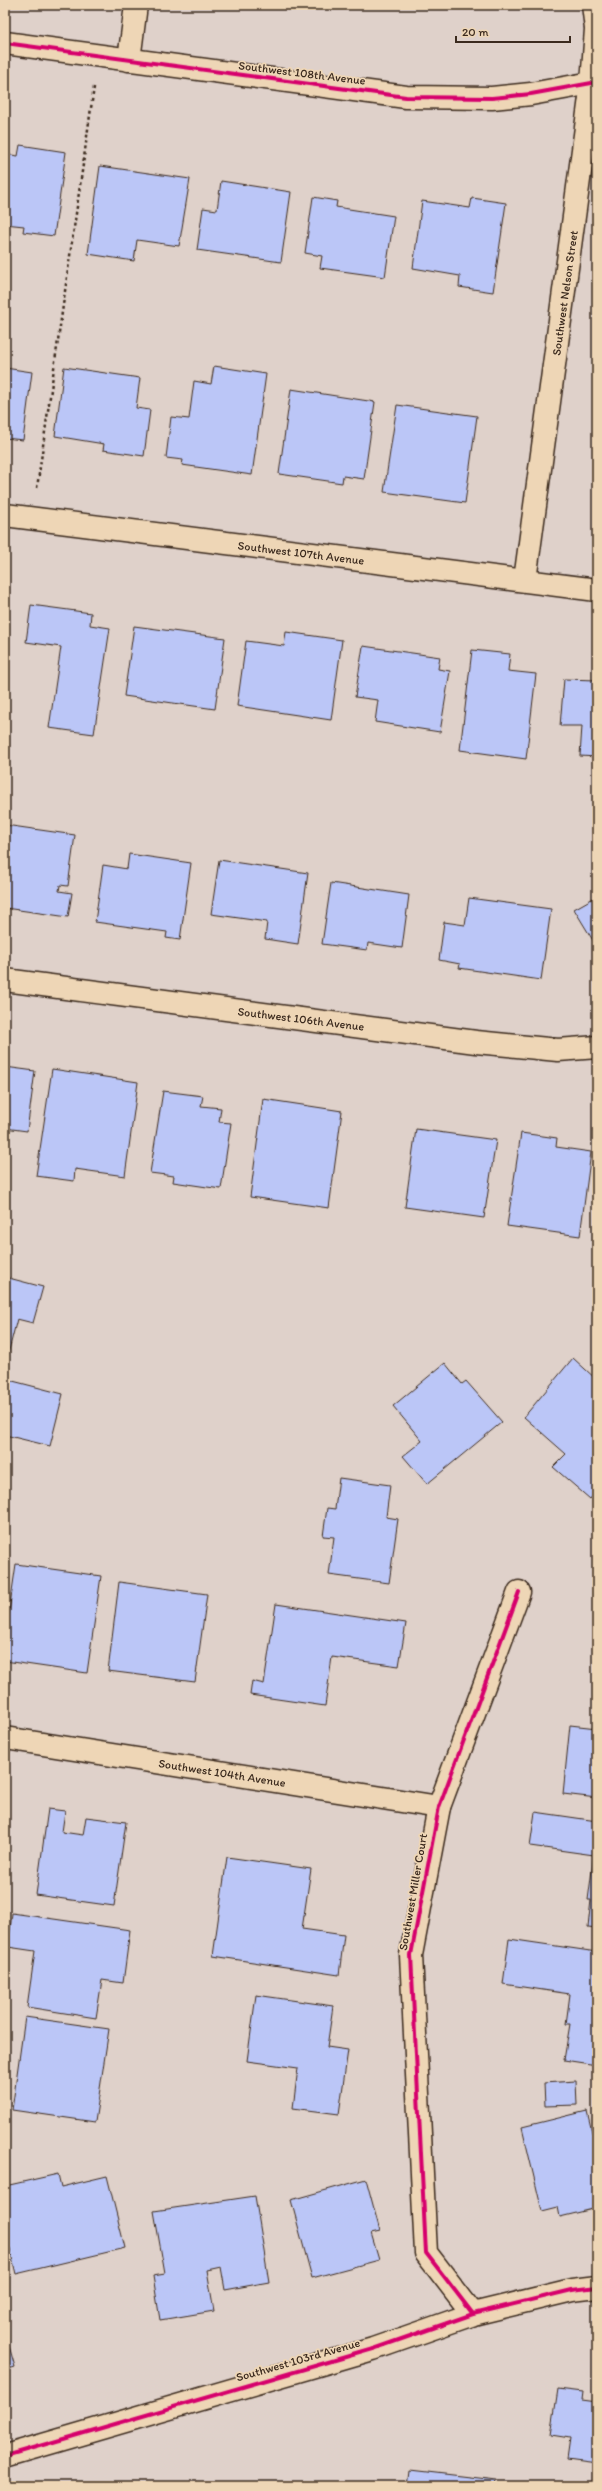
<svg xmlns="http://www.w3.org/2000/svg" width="602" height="2491" font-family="Itim,sans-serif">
  <rect width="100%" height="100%" fill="#dfd1ca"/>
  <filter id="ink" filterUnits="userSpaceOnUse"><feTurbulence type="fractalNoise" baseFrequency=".025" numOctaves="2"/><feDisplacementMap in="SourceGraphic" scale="8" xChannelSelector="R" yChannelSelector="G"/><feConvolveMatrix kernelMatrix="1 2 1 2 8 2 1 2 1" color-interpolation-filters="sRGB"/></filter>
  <g filter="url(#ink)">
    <g fill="#bbc6f7" stroke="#3b2a1e">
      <path d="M20,145l46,7 -12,84 -31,-4 1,-6 -19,-2v-70l13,2z"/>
      <path d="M100,166l90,13 -11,67 -42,-6 -3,21 -46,-7z"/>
      <path d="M221,181l70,11 -10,70 -84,-12 6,-42 14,2z"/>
      <path d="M313,197l24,4 -1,6 58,9 -9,61 -65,-9 2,-12 -17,-3z"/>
      <path d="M472,198l34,5 -13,89 -34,-5 1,-11 -47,-8 9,-67 48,7z"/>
      <path d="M214,366l52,8 -14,101 -70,-10 1,-5 -17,-2 5,-41 18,2 5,-38 17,3z"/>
      <path d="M64,367l76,11 -4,30 14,2 -6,46 -41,-6 1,-6 -49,-8z"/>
      <path d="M5,368l27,4 -9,68 -18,-2z"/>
      <path d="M291,389l84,13 -11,77 -21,-3 -1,7 -63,-9z"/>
      <path d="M397,405l80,11 -12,87 -81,-11z"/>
      <path d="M31,605l60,8 -1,12 20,3 -16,106 -45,-6 12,-81 -35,-5z"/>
      <path d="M134,626l91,12 -10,71 -91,-13z"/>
      <path d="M286,632l56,8 -11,80 -94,-14 9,-65 38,5z"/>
      <path d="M363,646l77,11 -2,12 12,2 -10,61 -65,-10 3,-22 -23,-3z"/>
      <path d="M472,650l38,4 -2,17 28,3 -10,85 -66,-9z"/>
      <path d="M564,679l33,1v77l-17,-1 2,-30h-22z"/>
      <path d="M5,825l70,10 -7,51 -8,-1 -1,6 13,2 -4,24 -63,-9z"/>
      <path d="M129,854l62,9 -11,77 -14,-2 1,-6 -72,-10 8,-57 24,4z"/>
      <path d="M219,860l89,13 -10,71 -33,-5 2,-17 -56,-8z"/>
      <path d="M331,883l78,12 -7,53 -34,-5 -1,7 -45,-6z"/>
      <path d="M597,896v51l-23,-38z"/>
      <path d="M469,898l82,11 -10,71 -82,-12 1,-4 -21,-4 5,-38 21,3z"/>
      <path d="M5,1067l30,4 -8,60 -22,-3z"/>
      <path d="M52,1069l86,13 -13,94 -50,-7 -1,12 -38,-5z"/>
      <path d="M163,1091l40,5 -2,10 20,2 -2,14 12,1 -10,66 -48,-7 1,-6 -24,-3z"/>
      <path d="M263,1099l79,12 -13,97 -79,-11z"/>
      <path d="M416,1129l80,11 -12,78 -79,-11z"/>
      <path d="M521,1133l36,5 -1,9 35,5 -11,84 -73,-10z"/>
      <path d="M5,1277l38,10 -10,36 -16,-4 -12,47z"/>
      <path d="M573,1358l24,22v111l-7,8 -37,-32 13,-13 -42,-37z"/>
      <path d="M445,1363l17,21 4,-3 36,41 -75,62 -24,-28 19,-15 -29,-35z"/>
      <path d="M5,1379l58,15 -13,52 -45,-11z"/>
      <path d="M339,1478l51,7 -4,32 12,2 -9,64 -60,-8 5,-38 -11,-1 4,-28 8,1z"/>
      <path d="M16,1564l85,12 -14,97 -82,-12v-22z"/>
      <path d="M119,1582l88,12 -12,88 -87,-11z"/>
      <path d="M276,1604l130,19 -7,43 -67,-9 -7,49 -75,-11 2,-14 12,3z"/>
      <path d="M570,1725l27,3v70l-34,-4z"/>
      <path d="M48,1809l17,2 -3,21 21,3 3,-18 40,5 -12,84 -78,-11z"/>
      <path d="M535,1812l62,9v107l-9,-1 3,-27h-3l6,-45 -64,-9z"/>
      <path d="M227,1857l84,12 -9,60 42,6 -5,40 -126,-19z"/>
      <path d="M12,1913l118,17 -7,53 -21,-3 -6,38 -69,-11 8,-56 -27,-4z"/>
      <path d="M509,1939l88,13v113l-33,-5 6,-36h-4l4,-30 -67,-10z"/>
      <path d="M256,1995l77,11 -6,41 21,3 -9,64 -46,-6 5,-40 -51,-7z"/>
      <path d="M25,2017l84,12 -14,93 -83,-12z"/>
      <path d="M576,2081l1,24 -32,1 -1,-23z"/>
      <path d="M587,2111l6,25 4,-1v73l-37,9 -2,-10 -16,4 -20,-84z"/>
      <path d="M58,2174l3,13 46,-11 18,72 -109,26 -11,-45v-43z"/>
      <path d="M366,2179l14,52 -9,2 8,27 -67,18 -21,-78z"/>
      <path d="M255,2196l14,86 -44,8 -4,-23 -14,3 7,41 -54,9 -7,-44 12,-2 -11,-63z"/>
      <path d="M5,2332l10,35 -10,3z"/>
      <path d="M558,2389l25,3 -1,8 15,2v61l-30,-4 3,-21 -19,-3z"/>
      <path d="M410,2470l86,10 -1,6h-87z"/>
    </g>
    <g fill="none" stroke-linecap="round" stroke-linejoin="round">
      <defs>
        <g id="minor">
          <path d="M129,60l7,-55"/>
          <path d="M5,515l592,75"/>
          <path d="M525,580l67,-497 4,-54 -3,-24"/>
          <path d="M5,980l471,62 82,8 39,-3"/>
          <path d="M5,1738l434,69"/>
          <path d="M473,2314l-47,-61 -15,-298 28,-148 80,-215"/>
          <path d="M5,2456l368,-107 100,-35 99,-24 25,-3"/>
        </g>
        <path id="tertiary" d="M5,43l401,54 86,1 39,-4 66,-12"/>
      </defs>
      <use href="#minor" stroke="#3b2a1e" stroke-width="25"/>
      <use href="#tertiary" stroke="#3b2a1e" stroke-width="25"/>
      <path stroke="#3b2a1e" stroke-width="2.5" stroke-dasharray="3 3" stroke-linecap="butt" d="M37,488l57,-401"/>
      <use href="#minor" stroke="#eed6b6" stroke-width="22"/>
      <use href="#tertiary" stroke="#eed6b6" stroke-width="22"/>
      <defs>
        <g id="cycleway">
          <path d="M5,43l401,54 86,1 39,-4 66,-12"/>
          <path d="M473,2314l-47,-61 -15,-298 28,-148 80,-215"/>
          <path d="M5,2456l368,-107 100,-35 99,-24 25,-3"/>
        </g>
      </defs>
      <use href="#cycleway" stroke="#eed6b6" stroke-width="6"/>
      <use href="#cycleway" stroke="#d6006c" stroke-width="4"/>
    </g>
  </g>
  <g text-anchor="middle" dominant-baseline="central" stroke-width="3.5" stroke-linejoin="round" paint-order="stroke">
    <g font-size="12" fill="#3b2a1e" stroke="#eed6b6">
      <text transform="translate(302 73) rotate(7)">Southwest 108th Avenue</text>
      <text transform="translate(565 293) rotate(-82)">Southwest Nelson Street</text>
      <text transform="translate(301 553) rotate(7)">Southwest 107th Avenue</text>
      <text transform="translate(301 1019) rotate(7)">Southwest 106th Avenue</text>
      <text transform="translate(222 1773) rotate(9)">Southwest 104th Avenue</text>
      <text transform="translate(413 1892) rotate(-80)">Southwest Miller Court</text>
      <text transform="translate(298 2360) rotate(-16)">Southwest 103rd Avenue</text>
    </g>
  </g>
  <rect width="602" height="2491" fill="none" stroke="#eed6b6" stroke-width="20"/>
  <rect x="10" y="10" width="582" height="2471" fill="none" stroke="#3b2a1e" stroke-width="1.5" filter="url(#ink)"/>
  <path d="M456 36v6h114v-6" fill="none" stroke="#3b2a1e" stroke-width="2"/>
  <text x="462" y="36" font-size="12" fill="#3b2a1e" stroke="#eed6b6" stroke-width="3" paint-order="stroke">20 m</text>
</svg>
